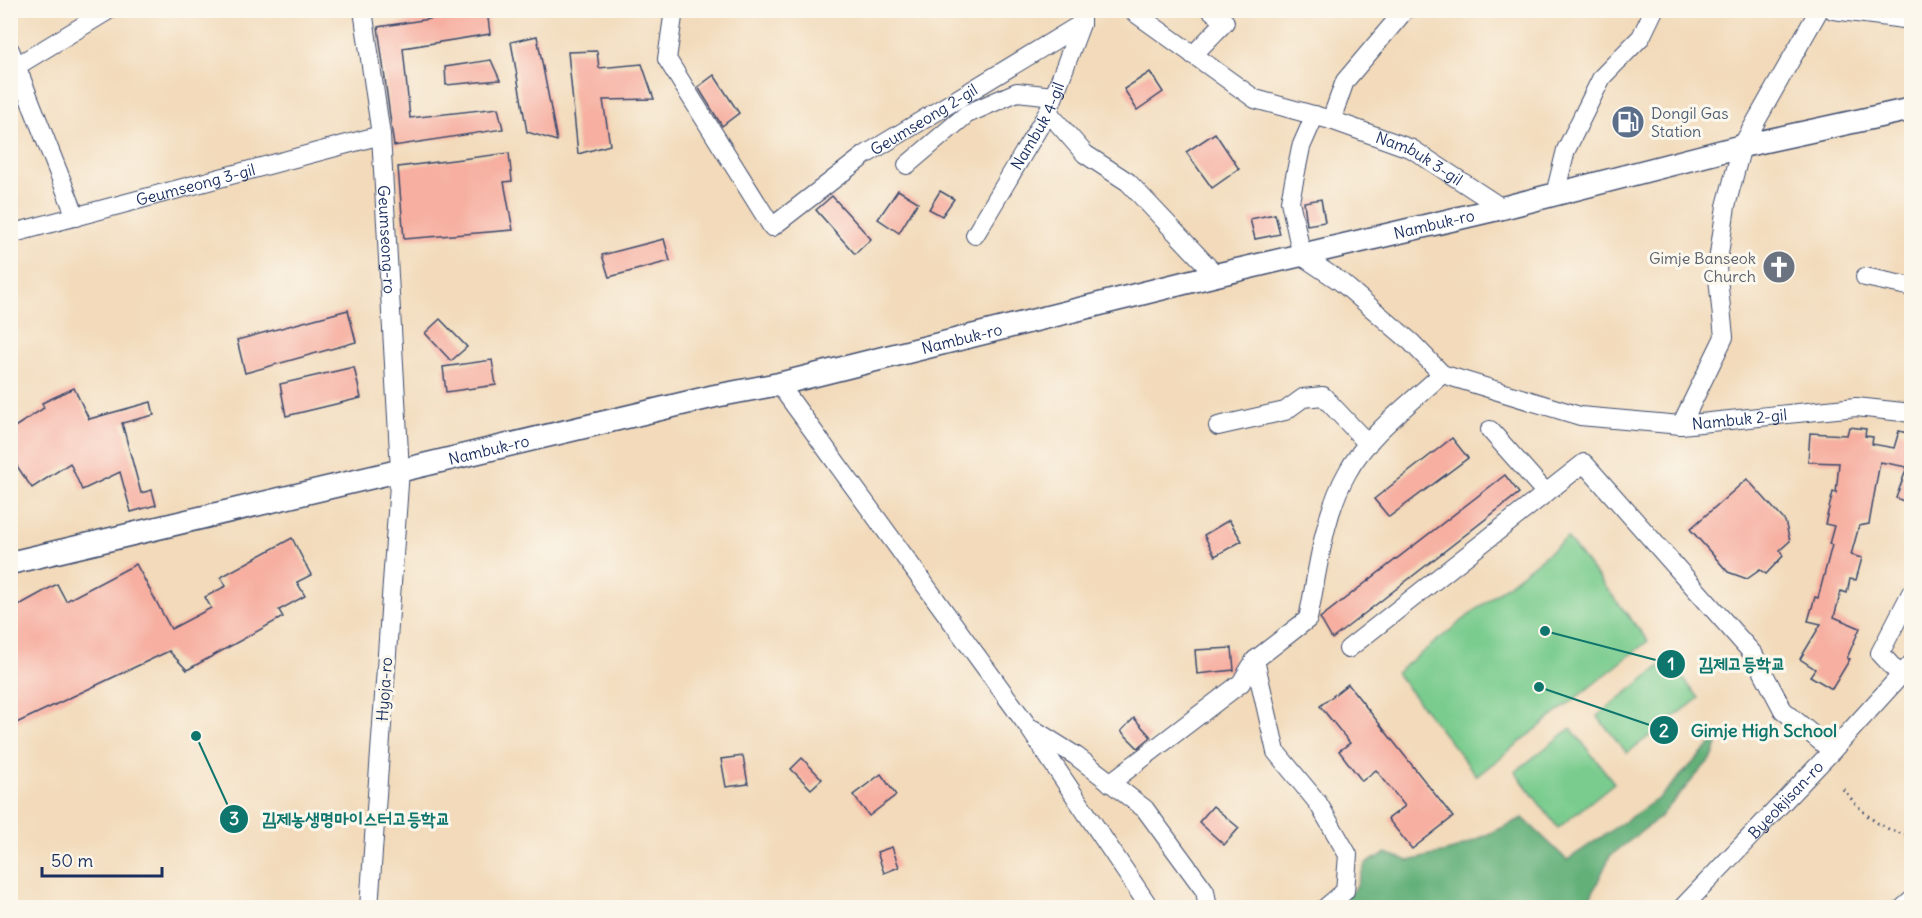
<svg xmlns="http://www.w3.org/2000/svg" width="1922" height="918" font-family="Delius,'Poor Story',sans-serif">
  <rect width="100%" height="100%" fill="#fbf7ec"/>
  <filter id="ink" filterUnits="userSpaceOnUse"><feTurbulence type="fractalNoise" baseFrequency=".0167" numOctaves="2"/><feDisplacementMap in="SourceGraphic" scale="12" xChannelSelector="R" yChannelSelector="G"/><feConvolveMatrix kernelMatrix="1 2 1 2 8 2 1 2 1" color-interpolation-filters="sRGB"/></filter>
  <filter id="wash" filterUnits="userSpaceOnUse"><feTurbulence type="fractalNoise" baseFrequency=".008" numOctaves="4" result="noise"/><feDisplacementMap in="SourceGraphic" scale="24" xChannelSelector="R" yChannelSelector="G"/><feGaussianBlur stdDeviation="1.35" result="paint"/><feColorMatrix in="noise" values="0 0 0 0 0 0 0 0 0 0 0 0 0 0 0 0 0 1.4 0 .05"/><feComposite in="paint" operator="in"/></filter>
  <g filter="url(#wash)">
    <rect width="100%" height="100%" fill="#f2daba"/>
    <g fill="#7acc8e" stroke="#4a7e76" stroke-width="1.5">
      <path d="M1567,538l81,103 -171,135 -81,-103z"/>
      <path d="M1668,660l31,38 -72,55 -30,-37z"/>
      <path d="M1571,728l43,55 -56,45 -43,-56z"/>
    </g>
    <path fill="#63b079" stroke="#3f706c" stroke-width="1.5" d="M1720,735l-7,21 -53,61 -50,39 -20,42 -9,9 -248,1 22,-19 11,-26 20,-10 23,8 45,-11 69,-32 44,42 92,-62z"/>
    <g id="blocks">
      <g fill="#f6afa0">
        <path d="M487,10l3,24 -87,14 7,70 88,-10 5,21 -109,17 -16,-119z"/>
        <path d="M537,36l20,105 -30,-9 -16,-90z"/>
        <path d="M597,51l2,17 43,-4 12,35 -51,1 7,45 -32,9 -10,-102z"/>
        <path d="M491,60l9,20 -54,5 -1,-18z"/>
        <path d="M1150,72l13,20 -26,18 -13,-21z"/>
        <path d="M714,75l25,38 -17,13 -24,-39z"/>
        <path d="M1215,133l24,36 -27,19 -26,-36z"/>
        <path d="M509,153l3,28 -8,1 9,48 -109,9 -6,-72z"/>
        <path d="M898,190l20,12 -19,31 -21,-14z"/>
        <path d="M940,191l14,8 -12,17 -13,-7z"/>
        <path d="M832,196l39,43 -16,15 -39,-44z"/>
        <path d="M1321,199l4,23 -18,3 -3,-23z"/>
        <path d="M1275,214l5,20 -25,5 -5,-20z"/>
        <path d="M664,239l6,22 -61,16 -7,-22z"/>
        <path d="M348,310l8,32 -111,31 -8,-33z"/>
        <path d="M440,319l27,28 -16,14 -26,-28z"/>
        <path d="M492,360l4,25 -50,7 -3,-25z"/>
        <path d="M354,367l7,31 -75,18 -6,-32z"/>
        <path d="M74,388l15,31 62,-17 3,13 -32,8 19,70 11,-3 4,15 -25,7 -11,-40 -38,18 -12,-27 -38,25 -22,-32v-26l34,-22 -2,-5z"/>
        <path d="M1849,427l17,2 -1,7 8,1 -1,7 22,4 5,-17 12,3v70l-15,-6 11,-31 -27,-5 -11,62 -10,2 -8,29 11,3 -6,22 -6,-1 -3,14 -6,-2 -7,26 26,11 -13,30 3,1 -18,30 -22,-13 5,-7 -15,-10 21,-35 -13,-3 7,-24 3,1 14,-53 -3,-1 5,-18 -9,-2 8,-32 3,1 3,-30 -31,-1 2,-29 37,2z"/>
        <path d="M1452,438l16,20 -79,59 -15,-18z"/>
        <path d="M1505,475l14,18 -187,146 -12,-21z"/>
        <path d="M1747,479l38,42 5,20 -10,9 3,6 -17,18 -6,-4 -13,9 -19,-7 -38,-43z"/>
        <path d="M1229,520l13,21 -27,15 -11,-21z"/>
        <path d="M292,538l19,37 -14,7 8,14 -26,14 4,7 -96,53 -18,-19 -159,75v-116l47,-26 9,17 70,-37 35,65 40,-21 -6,-11 21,-11 -5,-9z"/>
        <path d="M1232,648l2,22 -37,4 -2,-24z"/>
        <path d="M1348,684l105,133 -41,32 -24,-30 17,-13 -29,-36 -14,11 -23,-30 11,-8 -30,-37z"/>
        <path d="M1134,718l17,19 -13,11 -17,-17z"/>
        <path d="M743,756l5,28 -22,3 -5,-28z"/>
        <path d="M802,758l20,21 -11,10 -20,-20z"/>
        <path d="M881,774l15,21 -27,21 -16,-21z"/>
        <path d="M1213,806l26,22 -15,17 -25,-23z"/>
        <path d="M892,847l7,20 -15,6 -7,-21z"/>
      </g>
    </g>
  </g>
  <g filter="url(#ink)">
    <use href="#blocks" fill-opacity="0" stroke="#3b496c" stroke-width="1.5"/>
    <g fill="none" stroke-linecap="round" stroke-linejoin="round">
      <defs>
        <g id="minor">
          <path id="s1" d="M363,10l18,125 19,335 -31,438"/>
          <path id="s2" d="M674,10l-7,49 105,168 93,-72 216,-131"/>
          <path id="s3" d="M1131,10l124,89 76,21 81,29 90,59"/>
          <path id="s4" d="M1819,10l-77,136 -16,60 -9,62 7,69 -43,88 175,-18 56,6"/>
          <path d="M1833,10l79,10"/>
          <path d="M10,50l66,167"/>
          <path d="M1193,55l32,-33 -14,-12"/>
          <path d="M10,70l99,-60"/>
          <path d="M1048,112l37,42 43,28 88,93"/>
          <path d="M1315,115l-14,32 -11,54 12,55 39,26 70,60 31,32 138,42 101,9"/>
          <path d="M1331,120l14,-39 60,-71"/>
          <path d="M907,165l60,-51 50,-22 37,4"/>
          <path d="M1555,194l11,-44 36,-73 39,-40 13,-27"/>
          <path id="s5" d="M10,234l371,-99"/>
          <path id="s6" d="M975,235l73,-123 33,-88v-14"/>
          <path d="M1865,277l47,10"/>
          <path d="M779,384l248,341 123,183"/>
          <path d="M1218,426l67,-15 18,-13 20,-2 45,48"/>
          <path d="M1490,430l56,63"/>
          <path d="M1348,649l236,-186 170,192 29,55 49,41"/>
          <path d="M1255,660l53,-41c10,-48 15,-103 39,-146 21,-39 63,-69 95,-99"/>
          <path d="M1900,675l-20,-22 32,-62"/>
          <path d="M1033,729l43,27 69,53 60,82 3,17"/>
          <path d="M1110,783l131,-100 14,-23 21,92 42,51 30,52 -3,36 -20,17"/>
          <path id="s7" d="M1682,908l150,-157 80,-88"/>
          <path d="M1903,908l9,-8"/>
        </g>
        <g id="major">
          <path id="s8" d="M10,563l705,-167 64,-12 437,-109 286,-67 240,-62 170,-37"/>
        </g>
      </defs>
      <use href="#minor" stroke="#3b496c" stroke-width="20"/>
      <use href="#major" stroke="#3b496c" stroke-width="25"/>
      <path stroke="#3b496c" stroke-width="3" stroke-dasharray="1.5 4.5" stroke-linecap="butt" d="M1843,789c19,23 37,43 69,46"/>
      <use href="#minor" stroke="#fff" stroke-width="18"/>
      <use href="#major" stroke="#fff" stroke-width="22"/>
    </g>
  </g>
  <defs>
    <symbol id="fuel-disc" viewBox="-11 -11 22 22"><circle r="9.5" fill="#5c6f8a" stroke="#fbf7ec"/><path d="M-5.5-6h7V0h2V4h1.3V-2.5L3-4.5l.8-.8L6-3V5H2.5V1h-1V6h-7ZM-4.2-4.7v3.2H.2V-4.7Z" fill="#fff"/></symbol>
    <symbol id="church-disc" viewBox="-11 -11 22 22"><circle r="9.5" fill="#6b7280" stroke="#fbf7ec"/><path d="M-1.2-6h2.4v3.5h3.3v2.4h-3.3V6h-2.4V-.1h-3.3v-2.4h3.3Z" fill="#fff"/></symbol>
  </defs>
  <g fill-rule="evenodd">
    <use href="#fuel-disc" x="1609" y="103" width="38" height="38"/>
    <use href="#church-disc" x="1760" y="248" width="38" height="38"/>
  </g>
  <g text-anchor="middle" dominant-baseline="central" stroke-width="6" stroke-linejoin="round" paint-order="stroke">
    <g font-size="16" fill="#4e5e75" stroke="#fbf7ec" text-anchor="start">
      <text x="1651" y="113">Dongil Gas<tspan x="1651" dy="18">Station</tspan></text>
    </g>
    <g font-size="16" fill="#1b2f5e" stroke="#fbf7ec">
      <text stroke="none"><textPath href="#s2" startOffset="434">Geumseong 2-gil</textPath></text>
      <text stroke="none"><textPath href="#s6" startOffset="126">Nambuk 4-gil</textPath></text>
      <text stroke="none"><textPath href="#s3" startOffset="328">Nambuk 3-gil</textPath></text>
      <text stroke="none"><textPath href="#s5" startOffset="192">Geumseong 3-gil</textPath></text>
      <text stroke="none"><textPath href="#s8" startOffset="1464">Nambuk-ro</textPath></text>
      <text stroke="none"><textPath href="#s1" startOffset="231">Geumseong-ro</textPath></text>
      <text stroke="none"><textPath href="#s8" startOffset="978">Nambuk-ro</textPath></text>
      <text stroke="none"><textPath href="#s4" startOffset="507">Nambuk 2-gil</textPath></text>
      <text stroke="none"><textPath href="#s8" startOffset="492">Nambuk-ro</textPath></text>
      <text transform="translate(384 689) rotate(-86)">Hyoja-ro</text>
      <text stroke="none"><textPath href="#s7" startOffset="150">Byeokjisan-ro</textPath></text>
    </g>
    <g font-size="16" fill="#5b616d" stroke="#fbf7ec" text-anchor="end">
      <text x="1756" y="258">Gimje Banseok<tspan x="1756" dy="18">Church</tspan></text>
    </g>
  </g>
  <path fill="none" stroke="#0f766e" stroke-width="2" d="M1545 631L1671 664M1539 687L1664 730M196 736L234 819"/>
  <g fill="#0f766e" stroke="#fbf7ec" stroke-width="2">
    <circle cx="1545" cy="631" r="6"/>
    <circle cx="1539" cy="687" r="6"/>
    <circle cx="196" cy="736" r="6"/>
    <circle cx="1671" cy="664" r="15"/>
    <circle cx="1664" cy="730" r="15"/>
    <circle cx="234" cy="819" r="15"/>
  </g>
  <g font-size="18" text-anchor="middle" font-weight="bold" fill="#fff">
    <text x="1671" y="670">1</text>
    <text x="1664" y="737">2</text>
    <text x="234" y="825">3</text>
  </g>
  <g font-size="18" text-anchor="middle" font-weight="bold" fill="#0f766e" stroke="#fbf7ec" stroke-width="6" stroke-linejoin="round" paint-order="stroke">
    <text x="1742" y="670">김제고등학교</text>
    <text x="1764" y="737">Gimje High School</text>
    <text x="356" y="825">김제농생명마이스터고등학교</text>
  </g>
  <rect width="1922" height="918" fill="none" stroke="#fbf7ec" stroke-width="36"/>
  <path d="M42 867v9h120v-9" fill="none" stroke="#1b2f5e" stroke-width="3"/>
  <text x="51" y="867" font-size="18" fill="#1b2f5e" stroke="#fbf7ec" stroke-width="4.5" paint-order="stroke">50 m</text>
</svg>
